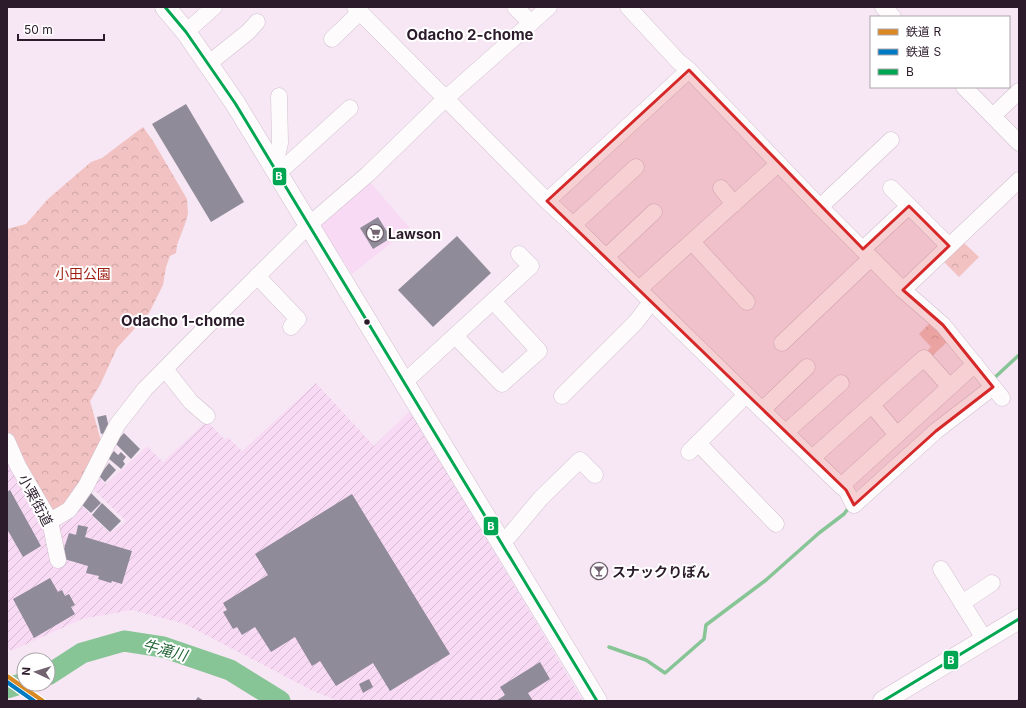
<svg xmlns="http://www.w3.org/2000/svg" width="1026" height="708" font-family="Inter,'Noto Sans JP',sans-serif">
  <defs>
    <pattern id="industrial-furrows" width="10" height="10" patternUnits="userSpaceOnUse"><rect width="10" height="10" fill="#f8daf5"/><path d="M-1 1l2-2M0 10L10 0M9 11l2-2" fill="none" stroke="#d5bad2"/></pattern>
    <pattern id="forest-crowns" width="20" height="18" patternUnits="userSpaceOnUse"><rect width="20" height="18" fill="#f1c2c1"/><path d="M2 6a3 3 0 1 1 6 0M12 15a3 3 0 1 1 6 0" fill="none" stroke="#cfa6a6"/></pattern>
  </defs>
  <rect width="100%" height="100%" fill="#f7e7f4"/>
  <path fill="#f8daf5" d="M369,181l41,47 -58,46 -31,-47 1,-6z"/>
  <path fill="url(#industrial-furrows)" d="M316,383l58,63 36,-35 173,290h-245l-25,-10 -128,-67 -53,-14 -50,9 -71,32 -4,-3v-194l72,49 31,30 16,-12 -36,-35 6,-12 10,10 41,-38 16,16 44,-41 18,19 3,-3 14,14z"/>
  <g fill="url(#forest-crowns)">
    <path d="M143,127l10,14 34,58 1,15 -3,10 -8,21 -1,8 -6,3 -4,11 -3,18 -14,28 -32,35 -17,37 -10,16 12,44 -29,52 -19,17 -43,-71 -4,-10v-204l19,-5 22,-25 43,-37 11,-4z"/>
    <path d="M961,240l18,17 -20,20 -17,-17z"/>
    <path d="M932,321l17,19 -19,18 -5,-5 6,-6 -12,-13z"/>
  </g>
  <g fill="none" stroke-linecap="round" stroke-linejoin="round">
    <g stroke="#87c496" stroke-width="3.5">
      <path d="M992,380l27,-25"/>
      <path d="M609,647l37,13 19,13 39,-34 2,-14 60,-45 53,-47 25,-19 6,-8"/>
      <path d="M1019,701v-1"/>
    </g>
    <g stroke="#87c496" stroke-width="21">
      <path d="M48,675l34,-22 42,-12 39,6 67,23 50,31"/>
      <path d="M7,688l17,-5"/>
    </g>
  </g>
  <g fill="#908b98">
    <path d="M186,104l58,98 -33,20 -59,-98z"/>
    <path d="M378,217l13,21 -18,11 -13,-21z"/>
    <path d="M457,236l34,37 -58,54 -35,-37z"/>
    <path d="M106,415l4,17 -9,2 -4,-17z"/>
    <path d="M124,433l16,16 -9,10 -16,-16z"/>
    <path d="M114,451l4,4 3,-3 5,5 -3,4 2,3 -4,5 -13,-11z"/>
    <path d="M109,463l7,7 -11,12 -6,-6z"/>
    <path d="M10,490l31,56 -18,11 -16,-28v-37z"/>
    <path d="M91,493l10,10 -10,10 -10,-9z"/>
    <path d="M352,494l98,160 -60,37 -17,-28 -37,23 -16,-25 -8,5 -17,-29 -24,15 -16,-25 -13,8 -5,-8 -4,2 -10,-17 4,-2 -4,-7 45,-28 -13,-21z"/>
    <path d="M102,503l19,18 -11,11 -18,-17z"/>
    <path d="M78,525l10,2 -3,10 47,14 -10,33 -10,-3 -1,2 -13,-4 1,-3 -13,-3 2,-7 -27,-8 8,-25 7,2z"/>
    <path d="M50,578l8,14 4,-2 3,6 4,-2 6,11 -4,2 4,7 -41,24 -21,-39z"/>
    <path d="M540,662l10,17 -22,14 5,8h-37l9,-6 -5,-8z"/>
    <path d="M369,679l4,8 -10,6 -4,-9z"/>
    <path d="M198,697l6,4h-9z"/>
  </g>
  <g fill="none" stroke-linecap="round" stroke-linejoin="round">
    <defs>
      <g id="minor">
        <path d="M355,7l192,194 26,24 189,185 79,76 5,4 8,15 82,-74 57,-44"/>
        <path d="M515,7l16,16"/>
        <path d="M628,7l50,54 11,9 131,137 83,83 40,35 59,73"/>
        <path d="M883,7l10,10"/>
        <path d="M186,32l28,-25"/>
        <path d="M332,39l28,-27"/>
        <path d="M208,64l40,-32 9,-10"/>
        <path d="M964,87l55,56"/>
        <path d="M993,116l26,-25"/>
        <path d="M271,161l7,-9 2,-9 -1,-47"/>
        <path d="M277,171l9,-5 64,-58"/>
        <path d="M721,188l13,16"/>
        <path d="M891,188l58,58"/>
        <path d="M547,201l142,-131"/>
        <path d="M820,207l71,-67"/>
        <path d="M573,225l63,-58"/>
        <path d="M692,242l55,60"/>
        <path d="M863,249l46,-43"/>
        <path d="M606,257l48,-45"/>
        <path d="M257,276l41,43 -7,8"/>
        <path d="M639,289l139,-125"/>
        <path d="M903,290l116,-110"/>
        <path d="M455,336l47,48 37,-33 -46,-50"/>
        <path d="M782,343l89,-85"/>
        <path d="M165,369l26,33 16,14"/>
        <path d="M404,381l6,-4 121,-111 -12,-12"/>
        <path d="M562,396l74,-74 15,-20"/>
        <path d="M872,405l25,30"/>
        <path d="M762,410l45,-43"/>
        <path d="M786,432l55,-49"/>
        <path d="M7,441l11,25 32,55 8,39"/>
        <path d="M698,443l78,81"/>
        <path d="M689,452l57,-57"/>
        <path d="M812,458l112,-100 26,29"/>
        <path d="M841,486l134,-122"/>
        <path d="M50,521l19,-11 17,-24 31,-61 28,-36 73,-74 92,-91 58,-50 77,-75 104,-92"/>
        <path d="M501,541l8,-5 32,-38 39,-38 15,15"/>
        <path d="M941,569l44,71"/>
        <path d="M962,603l30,-20"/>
      </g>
      <g id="major">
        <path d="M165,7l21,25 49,71 362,598"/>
        <path d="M883,701l136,-82"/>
      </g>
    </defs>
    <use href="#minor" stroke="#d0c0ce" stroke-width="17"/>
    <use href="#major" stroke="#d0c0ce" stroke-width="21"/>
    <use href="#minor" stroke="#fefbfd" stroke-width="16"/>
    <use href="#major" stroke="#fefbfd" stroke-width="20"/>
    <defs>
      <g id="bus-1">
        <path d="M165,7l21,25 49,71 362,598"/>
        <path d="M883,701l136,-82"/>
      </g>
    </defs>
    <use href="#bus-1" stroke="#fff" stroke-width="6"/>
    <use href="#bus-1" stroke="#00a651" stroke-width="3"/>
    <defs>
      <path id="rail-1" d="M7,676l36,25"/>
      <path id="rail-2" d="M7,682l27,19"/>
    </defs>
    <use href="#rail-1" stroke="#fff" stroke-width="7"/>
    <use href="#rail-2" stroke="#fff" stroke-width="7"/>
    <use href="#rail-1" stroke="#d98921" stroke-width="4"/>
    <use href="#rail-2" stroke="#007ac2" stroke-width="4"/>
  </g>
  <path fill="#d62828" fill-opacity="0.2" stroke="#d62828" stroke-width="3" stroke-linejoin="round" d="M689,70l174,179 46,-43 40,40 -46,44 40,35 50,62 -57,44 -82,74 -8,-15 -299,-289z"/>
  <defs>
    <symbol id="supermarket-ring" viewBox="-11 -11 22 22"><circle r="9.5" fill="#fff" stroke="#736371" stroke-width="1.5"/><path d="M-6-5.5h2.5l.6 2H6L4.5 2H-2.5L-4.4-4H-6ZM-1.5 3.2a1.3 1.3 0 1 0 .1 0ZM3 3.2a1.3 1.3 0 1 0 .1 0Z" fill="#736371"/></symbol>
    <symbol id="bar-ring" viewBox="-11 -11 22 22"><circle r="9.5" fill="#fff" stroke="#736371" stroke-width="1.5"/><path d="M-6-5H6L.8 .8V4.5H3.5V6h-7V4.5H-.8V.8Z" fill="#736371"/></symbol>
  </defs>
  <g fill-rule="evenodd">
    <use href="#supermarket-ring" x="365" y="223" width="20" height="20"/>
    <use href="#bar-ring" x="589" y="561" width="20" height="20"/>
  </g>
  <circle fill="#2c1c2b" stroke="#fff" stroke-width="1.5" cx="367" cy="322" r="3.5"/>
  <g text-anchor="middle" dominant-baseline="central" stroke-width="4" stroke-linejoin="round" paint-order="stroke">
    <g font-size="14" font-weight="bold" fill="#2c1c2b" stroke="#fff" text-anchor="start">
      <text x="388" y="233">Lawson</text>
      <text x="612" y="571">スナックりぼん</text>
    </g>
    <g font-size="14" fill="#9f1e14" stroke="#fff">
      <text x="83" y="273">小田公園</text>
    </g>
    <g font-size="14" fill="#2c1c2b" stroke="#fff">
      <text transform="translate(36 500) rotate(62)">小栗街道</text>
    </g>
    <g font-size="15" font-weight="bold" fill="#2c1c2b" stroke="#fff">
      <text x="470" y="34">Odacho 2-chome</text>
      <text x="183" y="320">Odacho 1-chome</text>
    </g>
    <g font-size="15" font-style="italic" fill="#216234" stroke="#fff">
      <text transform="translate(165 650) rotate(15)">牛滝川</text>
    </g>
  </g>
  <g stroke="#fff" stroke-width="1.5">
    <rect x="272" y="167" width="15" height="19" rx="4" fill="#00a651"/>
    <rect x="483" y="516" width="16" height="20" rx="4" fill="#00a651"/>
    <rect x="943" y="650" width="16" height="20" rx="4" fill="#00a651"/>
  </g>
  <g font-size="11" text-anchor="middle" font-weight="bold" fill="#fff">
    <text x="279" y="180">B</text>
    <text x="491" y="530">B</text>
    <text x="951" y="664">B</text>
  </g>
  <rect width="1026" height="708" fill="none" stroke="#2c1c2b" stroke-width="16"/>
  <rect x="870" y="16" width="140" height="72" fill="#ffffff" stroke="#aba4aa"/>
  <rect x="878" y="29" width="20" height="6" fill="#d98921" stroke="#aba4aa"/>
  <text x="906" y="36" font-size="12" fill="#2c1c2b">鉄道 R</text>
  <rect x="878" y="49" width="20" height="6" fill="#007ac2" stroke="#aba4aa"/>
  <text x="906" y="56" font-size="12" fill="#2c1c2b">鉄道 S</text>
  <rect x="878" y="69" width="20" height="6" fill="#00a651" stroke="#aba4aa"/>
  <text x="906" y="76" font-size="12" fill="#2c1c2b">B</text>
  <g transform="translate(36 672) rotate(274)"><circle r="19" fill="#ffffff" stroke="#aba4aa"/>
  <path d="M0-3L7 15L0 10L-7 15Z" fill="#736371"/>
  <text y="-6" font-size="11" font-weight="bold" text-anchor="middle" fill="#2c1c2b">N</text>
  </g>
  <path d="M18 34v6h86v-6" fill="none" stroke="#2c1c2b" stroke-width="2"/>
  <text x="24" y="34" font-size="12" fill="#2c1c2b" stroke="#ffffff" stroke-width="3" paint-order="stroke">50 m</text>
</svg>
